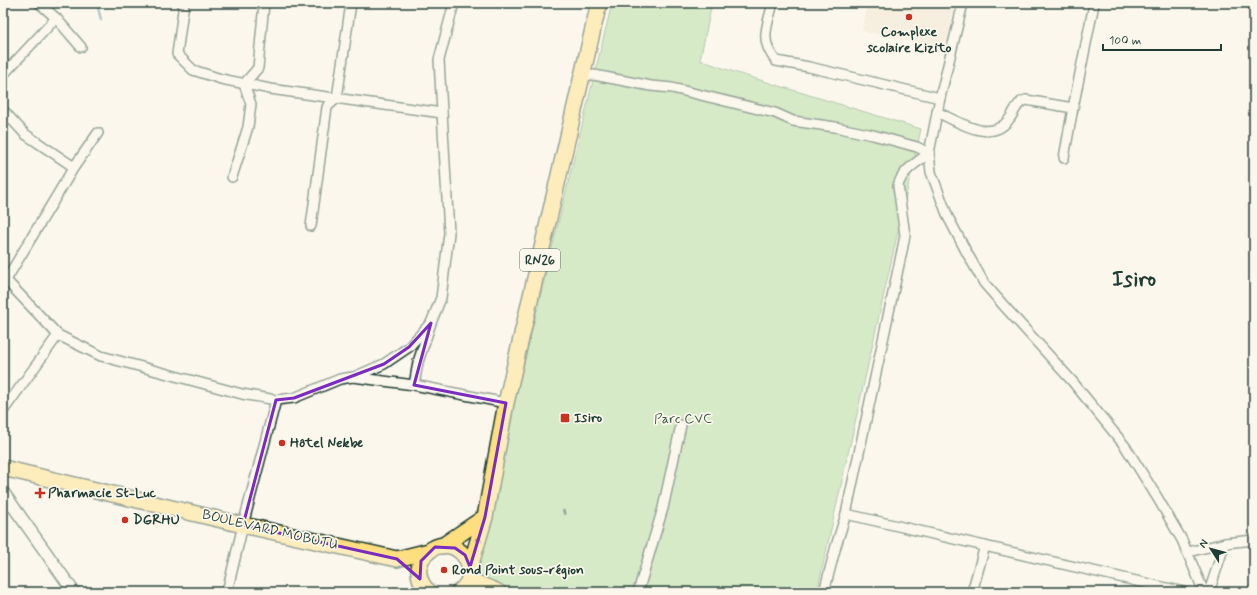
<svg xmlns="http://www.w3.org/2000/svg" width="1257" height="595" font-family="Mynerve,sans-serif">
  <rect width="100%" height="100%" fill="#fbf7ec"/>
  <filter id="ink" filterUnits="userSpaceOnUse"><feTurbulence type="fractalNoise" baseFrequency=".025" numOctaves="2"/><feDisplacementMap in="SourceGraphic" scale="8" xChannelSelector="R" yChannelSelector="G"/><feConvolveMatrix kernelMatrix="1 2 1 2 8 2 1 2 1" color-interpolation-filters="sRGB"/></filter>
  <g filter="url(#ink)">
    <path fill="#f0e2ce" d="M868,3h87l-10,46 -83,-18z"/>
    <path fill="#a8d99a" stroke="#648b67" d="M612,3h100l-12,57 37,13 184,56 -104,463h-349z"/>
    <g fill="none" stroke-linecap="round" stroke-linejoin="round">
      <path stroke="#5f8da0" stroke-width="2.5" d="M97,3l4,17"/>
      <defs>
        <g id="minor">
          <path d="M39,3l17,15 25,29"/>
          <path d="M184,3l-7,51 16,16 28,9 49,10 172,24"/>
          <path d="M773,3c-6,24 -14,37 3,58l33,6 131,31 -11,55 2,19 17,45 19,36 17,30 21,24 67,74 53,65 32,51 25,43 22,52"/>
          <path d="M3,75l53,-57"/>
          <path d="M582,76l12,-1 57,11 21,2 103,25 18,8 42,6 38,8 44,12 12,6c-12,10 -27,17 -31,33l7,49 -2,11 -57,268 -10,32 -12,46"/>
          <path d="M940,98l23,-95"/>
          <path d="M3,110l22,24 49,33"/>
          <path d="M937,112c22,10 55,33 73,6 5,-7 7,-16 16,-18l47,8"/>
          <path d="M1064,158l9,-50 21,-104"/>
          <path d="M232,177l16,-50 3,-23 -7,-20 14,-16 6,-65"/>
          <path d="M311,226l16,-119 10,-9 14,-95"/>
          <path d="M3,277l55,58"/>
          <path d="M6,280l68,-113 24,-34"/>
          <path d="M354,377l30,-13 25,-17 19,-21"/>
          <path d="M414,385l4,-23 13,-39 10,-25 8,-65 -10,-173 15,-57"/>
          <path d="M3,411l55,-76 43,21 141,38 34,6 18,-2 46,-19 13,-2 61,8 92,18"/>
          <path d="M846,514l338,78"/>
          <path d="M1188,552l37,-9 29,-3"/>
          <path d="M227,592l16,-67 33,-125"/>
          <path d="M638,592l25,-84 18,-83"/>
          <path d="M972,592l13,-46"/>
          <path d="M1209,592l16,-49"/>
        </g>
        <path id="tertiary" d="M3,492l71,100"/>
        <g id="primary">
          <path d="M3,468l240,57 154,34 32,-8"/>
          <path d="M442,546l43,-29"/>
          <path d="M470,567l15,-50 21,-114 93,-400"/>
          <path d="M469,580l29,12"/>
          <path d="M429,592c-7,-6 -11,-15 -10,-24 1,-6 4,-12 9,-16 26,-23 60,19 31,40"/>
        </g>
      </defs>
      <use href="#minor" stroke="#1f3d34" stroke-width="12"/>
      <use href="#tertiary" stroke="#1f3d34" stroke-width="14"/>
      <use href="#primary" stroke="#1f3d34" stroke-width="18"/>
      <use href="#minor" stroke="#fbf7ec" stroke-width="9"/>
      <use href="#tertiary" stroke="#fbf7ec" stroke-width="11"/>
      <use href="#primary" stroke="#fedf80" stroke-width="15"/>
      <path stroke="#1f3d34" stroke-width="2.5" stroke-dasharray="6 3" stroke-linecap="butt" d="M563,510l2,5"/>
    </g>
    <defs><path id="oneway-shaft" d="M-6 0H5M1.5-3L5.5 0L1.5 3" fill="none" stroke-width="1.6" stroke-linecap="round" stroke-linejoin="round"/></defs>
    <use stroke="#8e8e5a" href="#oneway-shaft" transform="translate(478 542) rotate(-74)"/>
  </g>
  <path d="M0 0H1257V595H0ZM431,323l-17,62 92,18 -21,114 -15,50 -5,-12 -10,-7 -20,-1 -14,14 -1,18 -23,-20 -154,-34 33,-125 18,-2 90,-34 25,-17z" fill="#fbf7ec" fill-opacity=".55" fill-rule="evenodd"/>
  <path fill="none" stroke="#7b2cbf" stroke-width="3" stroke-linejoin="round" d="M431,323l-17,62 92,18 -21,114 -15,50 -5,-12 -10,-7 -20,-1 -14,14 -1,18 -23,-20 -154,-34 33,-125 18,-2 90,-34 25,-17z"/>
  <g fill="#c8321e" stroke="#fbf7ec" stroke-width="1.5">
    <circle cx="909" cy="17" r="4"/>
    <rect x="560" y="413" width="10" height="10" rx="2"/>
    <circle cx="282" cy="443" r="4"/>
    <path d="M38 487h4v4h4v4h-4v4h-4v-4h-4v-4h4z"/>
    <circle cx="125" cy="520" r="4"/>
    <circle cx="444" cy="570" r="4"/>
  </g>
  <g text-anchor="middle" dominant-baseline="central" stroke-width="3.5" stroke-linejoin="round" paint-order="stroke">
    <rect fill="#fbf7ec" stroke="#61756b" stroke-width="1" x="520" y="249" width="40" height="22" rx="3"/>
    <g font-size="13" font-weight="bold" fill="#1f3d34">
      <text x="540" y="260">RN26</text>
    </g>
    <g font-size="14" font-weight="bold" fill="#1f3d34" stroke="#fbf7ec" text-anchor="start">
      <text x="909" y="32" text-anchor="middle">Complexe<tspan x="909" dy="16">scolaire Kizito</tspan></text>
      <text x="574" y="418">Isiro</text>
      <text x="290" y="443">Hôtel Nekbe</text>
      <text x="48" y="493">Pharmacie St-Luc</text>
      <text x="133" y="520">DGRHU</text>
      <text x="452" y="570">Rond Point sous-région</text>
    </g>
    <g font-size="14" fill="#3a5c48" stroke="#fbf7ec">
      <text x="683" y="419">Parc CVC</text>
    </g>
    <g font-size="14" fill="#1f3d34" stroke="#fbf7ec">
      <text transform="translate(270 530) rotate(13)">BOULEVARD MOBUTU</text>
    </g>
    <g font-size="22" font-weight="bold" fill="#1f3d34" stroke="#fbf7ec">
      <text x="1134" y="280">Isiro</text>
    </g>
  </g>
  <rect width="1257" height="595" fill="none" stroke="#fbf7ec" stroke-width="16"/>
  <rect x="8" y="8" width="1241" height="579" fill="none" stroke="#1f3d34" stroke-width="1.5" filter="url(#ink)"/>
  <g transform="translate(1211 549) rotate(306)" stroke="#fbf7ec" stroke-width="3" paint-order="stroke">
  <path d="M0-3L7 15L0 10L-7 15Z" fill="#1f3d34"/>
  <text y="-6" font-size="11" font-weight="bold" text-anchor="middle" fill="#1f3d34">N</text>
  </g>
  <path d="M1103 44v6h118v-6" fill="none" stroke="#1f3d34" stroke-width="2"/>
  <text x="1109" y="44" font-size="12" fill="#1f3d34" stroke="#fbf7ec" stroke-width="3" paint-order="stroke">100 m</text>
</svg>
